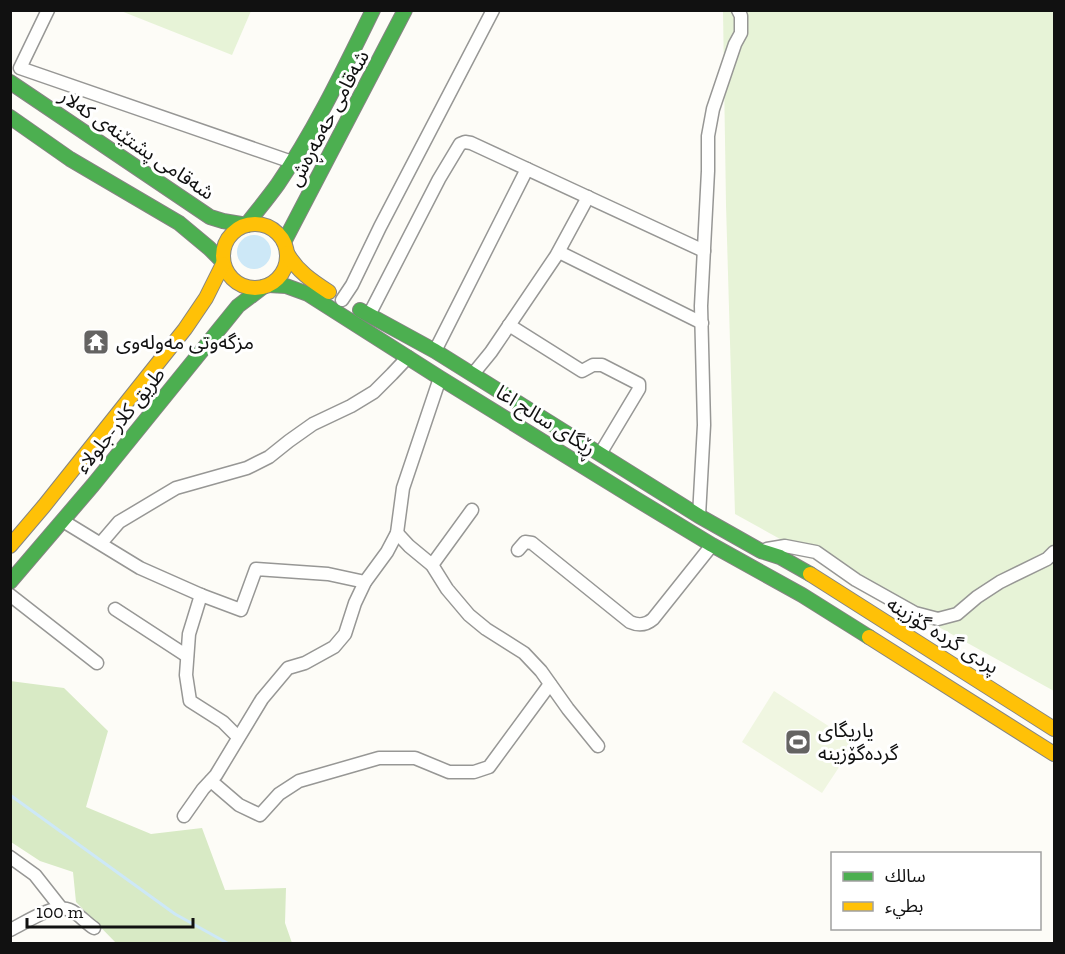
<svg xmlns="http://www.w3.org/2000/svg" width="1065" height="954" font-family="'Zilla Slab','Noto Sans Arabic',serif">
  <rect width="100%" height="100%" fill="#fdfcf7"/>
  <g fill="#e7f3d7">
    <path d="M121,11h130l-19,44z"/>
    <path d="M723,11h331v680l-319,-177 -9,-309z"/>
  </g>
  <path fill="#d8eac5" d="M10,681l54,7 44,43 -22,76 65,27 51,-6 23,62 61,-2 -1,35 7,20h-176l-40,-41 -3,-30 -33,-11 -29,-19z"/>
  <path fill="#f0f6e1" d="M774,691l81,52 -33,50 -80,-51z"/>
  <circle fill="#cde8f7" cx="254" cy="252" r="17"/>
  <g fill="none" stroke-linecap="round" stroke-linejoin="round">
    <path stroke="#cde8f7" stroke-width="3" d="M10,795l165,119 54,30"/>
    <defs>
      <g id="street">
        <path d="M48,10l-28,58 272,94"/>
        <path d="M559,252l143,71"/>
        <path d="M342,300l10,-15 28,-58 113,-217"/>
        <path d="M369,315l70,-136 21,-35 5,-2 6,1 233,108"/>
        <path d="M509,325l73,46 11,-6h9l37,19v5l-39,65"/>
        <path d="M435,351l92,-182"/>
        <path d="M473,374l18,-22 65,-96 32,-59"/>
        <path d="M699,516l5,-91 -3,-119 7,-135v-35l5,-27 22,-65 6,-11v-17l-3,-6"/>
        <path d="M63,521l77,47 61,27 40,15 15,-41 72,5 37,8"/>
        <path d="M397,533l12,13 23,19 15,24 22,26 17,14 38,24 17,18 27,38 30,37"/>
        <path d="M101,543l18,-21 57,-34 71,-20 22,-11 20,-16 24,-17 38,-18 23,-14 18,-18 16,-17"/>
        <path d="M767,549l18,-3 31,6 40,28 59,33 23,6 19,-5 20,-17 23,-15 47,-23 7,-7"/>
        <path d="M518,550l7,-8 7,1 98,79c9,4 16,3 23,-3l59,-74"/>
        <path d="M432,565l40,-55"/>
        <path d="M10,595l87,68"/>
        <path d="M201,595l-12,39 -3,41 4,26 33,21 15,15"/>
        <path d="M115,609l72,47"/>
        <path d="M211,781l28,24 21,10 19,-21 20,-13 80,-23h36l34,14h25l15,-5 61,-83"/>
        <path d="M184,816l19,-27 13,-14 46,-76 26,-31 17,-5 29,-16 11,-13 10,-31 10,-21 22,-30 10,-19 6,-45 37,-110"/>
        <path d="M10,857l25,18 26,33"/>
        <path d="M10,930c15,-7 43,-27 60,-20 8,3 16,13 24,18"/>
      </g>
      <g id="fast">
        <path d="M10,82l200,135 13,4 24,4"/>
        <path d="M10,117l60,42 109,64 30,25 14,14"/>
        <path d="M247,224c10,-13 21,-26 31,-40 37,-54 66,-115 95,-174"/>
        <path d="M284,242l121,-232"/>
        <path d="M269,285l17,1 22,8 132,84 196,121 76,46 90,50 67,42"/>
        <path d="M360,310l75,41 264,165 62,35 19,6 30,17"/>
        <path d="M10,582l83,-97 145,-179 25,-19"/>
      </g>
      <g id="slow">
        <circle cx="255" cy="256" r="32"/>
        <path d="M287,253c10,18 25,28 42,39"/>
        <path d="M10,546l34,-40 141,-177 21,-31 17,-34"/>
        <path d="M810,574l244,155"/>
        <path d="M869,637l185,117"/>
      </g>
    </defs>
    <use href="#street" stroke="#979795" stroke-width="15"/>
    <use href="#fast" stroke="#858482" stroke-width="16"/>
    <use href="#slow" stroke="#858482" stroke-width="16"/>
    <use href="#street" stroke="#fffffe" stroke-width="12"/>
    <use href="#fast" stroke="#4caf50" stroke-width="14"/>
    <use href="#slow" stroke="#ffc107" stroke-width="14"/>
  </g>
  <defs>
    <symbol id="temple-square" viewBox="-11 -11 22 22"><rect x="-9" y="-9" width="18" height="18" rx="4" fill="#646362" stroke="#fff"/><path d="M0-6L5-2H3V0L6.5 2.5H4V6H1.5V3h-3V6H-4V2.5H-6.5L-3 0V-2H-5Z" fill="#fff"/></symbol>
    <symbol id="stadium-square" viewBox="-11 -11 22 22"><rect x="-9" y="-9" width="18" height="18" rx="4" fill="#646362" stroke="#fff"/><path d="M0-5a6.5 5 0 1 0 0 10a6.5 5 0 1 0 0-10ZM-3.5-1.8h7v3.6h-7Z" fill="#fff"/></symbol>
  </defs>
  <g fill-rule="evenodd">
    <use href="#temple-square" x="81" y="327" width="30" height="30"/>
    <use href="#stadium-square" x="783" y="727" width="30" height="30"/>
  </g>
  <g text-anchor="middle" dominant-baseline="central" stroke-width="6" stroke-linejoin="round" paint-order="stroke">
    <g font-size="20" fill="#111" stroke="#fff">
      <text transform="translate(328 118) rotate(-62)">شەقامی حەمەڕەش</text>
      <text transform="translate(137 144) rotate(34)">شەقامی پشتێنەی کەلار</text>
      <text transform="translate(120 420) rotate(-51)">طريق كلار-جلولاء</text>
      <text transform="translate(546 420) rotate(32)">ڕێگای سالح اغا</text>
      <text transform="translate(943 635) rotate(32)">پردی گردە گۆزینە</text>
    </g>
    <g font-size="20" fill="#111" stroke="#fff" text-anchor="start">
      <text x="116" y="342">مزگەوتی مەولەوی</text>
      <text x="818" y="730">یاریگای<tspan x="818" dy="23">گردەگۆزینە</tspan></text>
    </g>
  </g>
  <rect width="1065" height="954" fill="none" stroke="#111111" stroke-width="24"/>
  <rect x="831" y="852" width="210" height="78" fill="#ffffff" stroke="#a0a0a0" stroke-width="1.5"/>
  <rect x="843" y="872" width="30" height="9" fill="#4caf50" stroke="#a0a0a0" stroke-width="1.5"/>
  <text x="885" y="882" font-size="18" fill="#111111">سالك</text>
  <rect x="843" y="902" width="30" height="9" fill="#ffc107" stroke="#a0a0a0" stroke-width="1.5"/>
  <text x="885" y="912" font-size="18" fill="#111111">بطيء</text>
  <path d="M27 918v9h166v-9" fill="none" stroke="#111111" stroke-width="3"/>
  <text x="36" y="918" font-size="18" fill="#111111" stroke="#ffffff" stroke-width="4.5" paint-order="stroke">100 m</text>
</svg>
